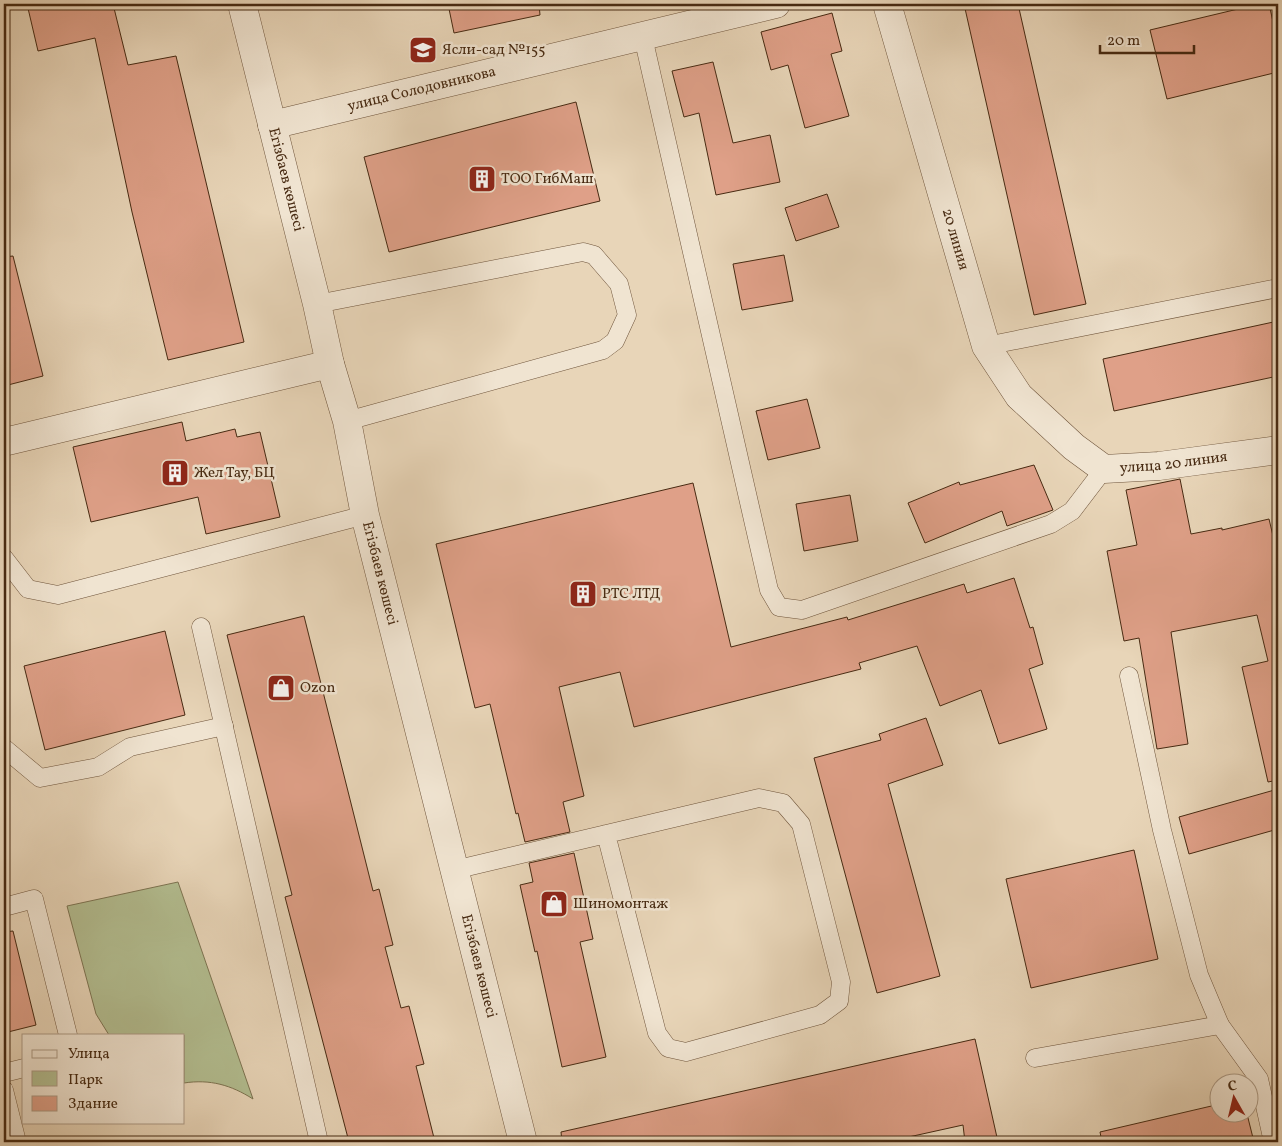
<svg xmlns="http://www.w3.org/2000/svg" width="1282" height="1146" font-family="Vollkorn,serif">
  <rect width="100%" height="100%" fill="#e8d5b8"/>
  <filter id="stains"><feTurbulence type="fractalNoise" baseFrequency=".004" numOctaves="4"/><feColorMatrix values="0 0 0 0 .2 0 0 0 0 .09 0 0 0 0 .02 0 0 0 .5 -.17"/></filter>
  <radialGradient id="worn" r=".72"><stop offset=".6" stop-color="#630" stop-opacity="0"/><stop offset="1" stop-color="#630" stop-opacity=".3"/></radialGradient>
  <path fill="#b3be91" stroke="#7d7452" d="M178,882l75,217c-22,-14 -43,-20 -69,-16v-48h-75l-13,-21 -29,-108z"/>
  <g fill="#dfa088" stroke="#472a12">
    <path d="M27,4h86l15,61 48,-9 68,286 -76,18 -36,-148 -37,-174 -57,13z"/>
    <path d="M448,4h91l1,11 -86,18z"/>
    <path d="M964,4h54l68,300 -52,11z"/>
    <path d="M1259,4h10l9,40v28l-111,27 -17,-69z"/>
    <path d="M832,13l10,38 -11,3 18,62 -44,12 -17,-63 -17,5 -10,-38z"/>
    <path d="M713,62l20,81 37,-8 10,47 -64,13 -17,-82 -15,4 -12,-46z"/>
    <path d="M576,102l24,99 -211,51 -25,-95z"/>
    <path d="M827,194l12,33 -43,14 -11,-33z"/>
    <path d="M784,255l9,46 -51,9 -9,-46z"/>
    <path d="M13,256l30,120 -39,10v-129z"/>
    <path d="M1278,321v55l-164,35 -11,-52z"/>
    <path d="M807,399l13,49 -52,12 -12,-49z"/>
    <path d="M182,422l4,19 49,-12 2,8 23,-5 20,85 -74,17 -8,-37 -107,25 -18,-75z"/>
    <path d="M1034,465l19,45 -46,16 -5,-15 -77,32 -17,-40 51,-21 1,3z"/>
    <path d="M1180,479l11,55 31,-6v2l47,-11 9,38v223l-10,2 -26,-115 26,-6 -11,-46 -86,17 17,112 -31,5 -18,-111 -15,3 -17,-90 30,-6 -11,-55z"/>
    <path d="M693,483l38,164 116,-30 1,3 116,-36 3,9 47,-15 16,50 3,-1 10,37 -14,5 18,60 -48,15 -18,-54 -41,16 -23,-60 -58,17 2,6 -227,58 -14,-55 -61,15 25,109 -21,6 7,30 -45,10 -7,-29 -2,1 -26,-110 -15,4 -39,-164z"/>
    <path d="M850,495l8,46 -54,10 -8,-47z"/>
    <path d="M304,616l69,275 6,-2 14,56 -8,2 16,61 8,-2 15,58 -8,2 19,76h-86l-64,-245 7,-2 -65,-260z"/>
    <path d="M165,631l20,84 -140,35 -21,-84z"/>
    <path d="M926,718l17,47 -55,19 52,192 -63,17 -63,-235 67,-18 -2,-6z"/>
    <path d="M1278,789v40l-89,25 -10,-37z"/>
    <path d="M1134,850l24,109 -127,29 -25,-109z"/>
    <path d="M574,853l19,86 -13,3 26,115 -44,10 -25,-116 -2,1 -15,-67 13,-3 -4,-19z"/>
    <path d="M13,931l23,94 -32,8v-101z"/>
    <path d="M975,1039l23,103h-33l-2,-17 -77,17h-324l-1,-10z"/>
    <path d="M1220,1104v10h27l7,28h-152l-2,-10z"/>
  </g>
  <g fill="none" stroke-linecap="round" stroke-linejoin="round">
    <defs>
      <g id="service">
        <path d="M643,37l126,553 10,17 23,3 249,-86 21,-13 32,-42"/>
        <path d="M317,304l266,-52 11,3 25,29 8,31 -12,26 -12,9 -256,71"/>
        <path d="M986,346l292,-58"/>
        <path d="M4,558l24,31 30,6 307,-80"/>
        <path d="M201,627l118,515"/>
        <path d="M1129,676l33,154 37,145 21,50 39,54 14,63"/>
        <path d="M4,748l36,30 58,-11 32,-20 94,-21"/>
        <path d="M454,870l305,-72 24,5 18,21 40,158 -2,19 -19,14 -134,37 -18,-4 -11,-15 -51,-199"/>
        <path d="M4,907l30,-8 34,136"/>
        <path d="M1035,1058l185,-33"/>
        <path d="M4,1073l20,-5"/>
        <path d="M4,1090l13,52"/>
      </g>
      <g id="minor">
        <path id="s1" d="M242,4l75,300 13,60 17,57 18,94 158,627"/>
        <path id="s2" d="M887,4l99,342 33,50 55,51 30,22 55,-3 119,-16"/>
        <path id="s3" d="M272,125l504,-121"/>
        <path d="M4,442l326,-78"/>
      </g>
    </defs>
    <use href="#service" stroke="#6f553c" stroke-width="19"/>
    <use href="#minor" stroke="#6f553c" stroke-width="29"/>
    <use href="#service" stroke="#f0e4d1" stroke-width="18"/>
    <use href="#minor" stroke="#f0e4d1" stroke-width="28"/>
  </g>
  <defs>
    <symbol id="school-square" viewBox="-11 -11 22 22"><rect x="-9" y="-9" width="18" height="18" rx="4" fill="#8f2418" stroke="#f0e4d1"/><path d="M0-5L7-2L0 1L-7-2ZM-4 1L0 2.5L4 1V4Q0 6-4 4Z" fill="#fff"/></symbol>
    <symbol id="building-square" viewBox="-11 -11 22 22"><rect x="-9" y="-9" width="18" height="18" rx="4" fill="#8f2418" stroke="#f0e4d1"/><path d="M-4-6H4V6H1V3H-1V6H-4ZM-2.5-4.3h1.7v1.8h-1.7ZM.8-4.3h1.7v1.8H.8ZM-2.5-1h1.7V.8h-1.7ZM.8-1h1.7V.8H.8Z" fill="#fff"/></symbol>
    <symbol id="shop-square" viewBox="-11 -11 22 22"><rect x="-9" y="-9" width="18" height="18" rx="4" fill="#8f2418" stroke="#f0e4d1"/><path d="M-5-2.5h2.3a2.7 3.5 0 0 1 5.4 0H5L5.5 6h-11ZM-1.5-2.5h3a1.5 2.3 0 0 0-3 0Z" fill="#fff"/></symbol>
  </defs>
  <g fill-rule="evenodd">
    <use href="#school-square" x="407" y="34" width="32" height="32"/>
    <use href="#building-square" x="466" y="163" width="32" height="32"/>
    <use href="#building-square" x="159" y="457" width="32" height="32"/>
    <use href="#building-square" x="567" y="578" width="32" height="32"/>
    <use href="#shop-square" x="265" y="672" width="32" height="32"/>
    <use href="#shop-square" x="538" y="888" width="32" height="32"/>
  </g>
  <g text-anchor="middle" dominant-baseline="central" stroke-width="5" stroke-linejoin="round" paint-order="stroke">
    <g font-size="15" fill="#472a12" stroke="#f0e4d1" text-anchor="start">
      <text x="442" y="50">Ясли-сад №155</text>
      <text x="501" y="179">ТОО ГибМаш</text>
      <text x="194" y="473">Жел Тау, БЦ</text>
      <text x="602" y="594">РТС ЛТД</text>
      <text x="300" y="688">Ozon</text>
      <text x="573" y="904">Шиномонтаж</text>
    </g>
    <g font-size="15" fill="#472a12" stroke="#f0e4d1">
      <text stroke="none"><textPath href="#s3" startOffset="154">улица Солодовникова</textPath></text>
      <text stroke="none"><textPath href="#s1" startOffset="181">Егізбаев көшесі</textPath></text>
      <text stroke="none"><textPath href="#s2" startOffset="245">20 линия</textPath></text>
      <text stroke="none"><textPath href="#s2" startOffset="598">улица 20 линия</textPath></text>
      <text stroke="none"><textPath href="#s1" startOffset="586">Егізбаев көшесі</textPath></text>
      <text stroke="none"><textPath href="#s1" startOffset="991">Егізбаев көшесі</textPath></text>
    </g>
  </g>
  <rect width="1282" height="1146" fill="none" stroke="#e8d5b8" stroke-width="20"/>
  <rect x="5" y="5" width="1272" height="1136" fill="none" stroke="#472a12" stroke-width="2.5"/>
  <rect x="10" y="10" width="1262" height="1126" fill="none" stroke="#472a12"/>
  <rect x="22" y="1034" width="162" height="90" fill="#f0e4d1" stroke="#ac9a85"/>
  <rect x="32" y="1050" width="25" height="8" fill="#f0e4d1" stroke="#ac9a85"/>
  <text x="68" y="1058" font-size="15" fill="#472a12">Улица</text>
  <rect x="32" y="1071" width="25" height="15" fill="#b3be91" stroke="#ac9a85"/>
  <text x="68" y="1084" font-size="15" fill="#472a12">Парк</text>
  <rect x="32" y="1096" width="25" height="15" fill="#dfa088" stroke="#ac9a85"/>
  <text x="68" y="1108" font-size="15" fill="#472a12">Здание</text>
  <g transform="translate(1234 1098) rotate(352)"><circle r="24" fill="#f0e4d1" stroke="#ac9a85"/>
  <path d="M0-4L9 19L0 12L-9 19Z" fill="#8f2418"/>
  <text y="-8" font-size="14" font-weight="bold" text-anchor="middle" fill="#472a12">С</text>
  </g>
  <path d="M1100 45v8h94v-8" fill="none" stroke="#472a12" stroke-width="2.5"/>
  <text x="1107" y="45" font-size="15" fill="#472a12" stroke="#f0e4d1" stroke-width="4" paint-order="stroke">20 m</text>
  <rect width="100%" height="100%" filter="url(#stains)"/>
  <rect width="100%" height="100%" fill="url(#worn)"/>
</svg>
